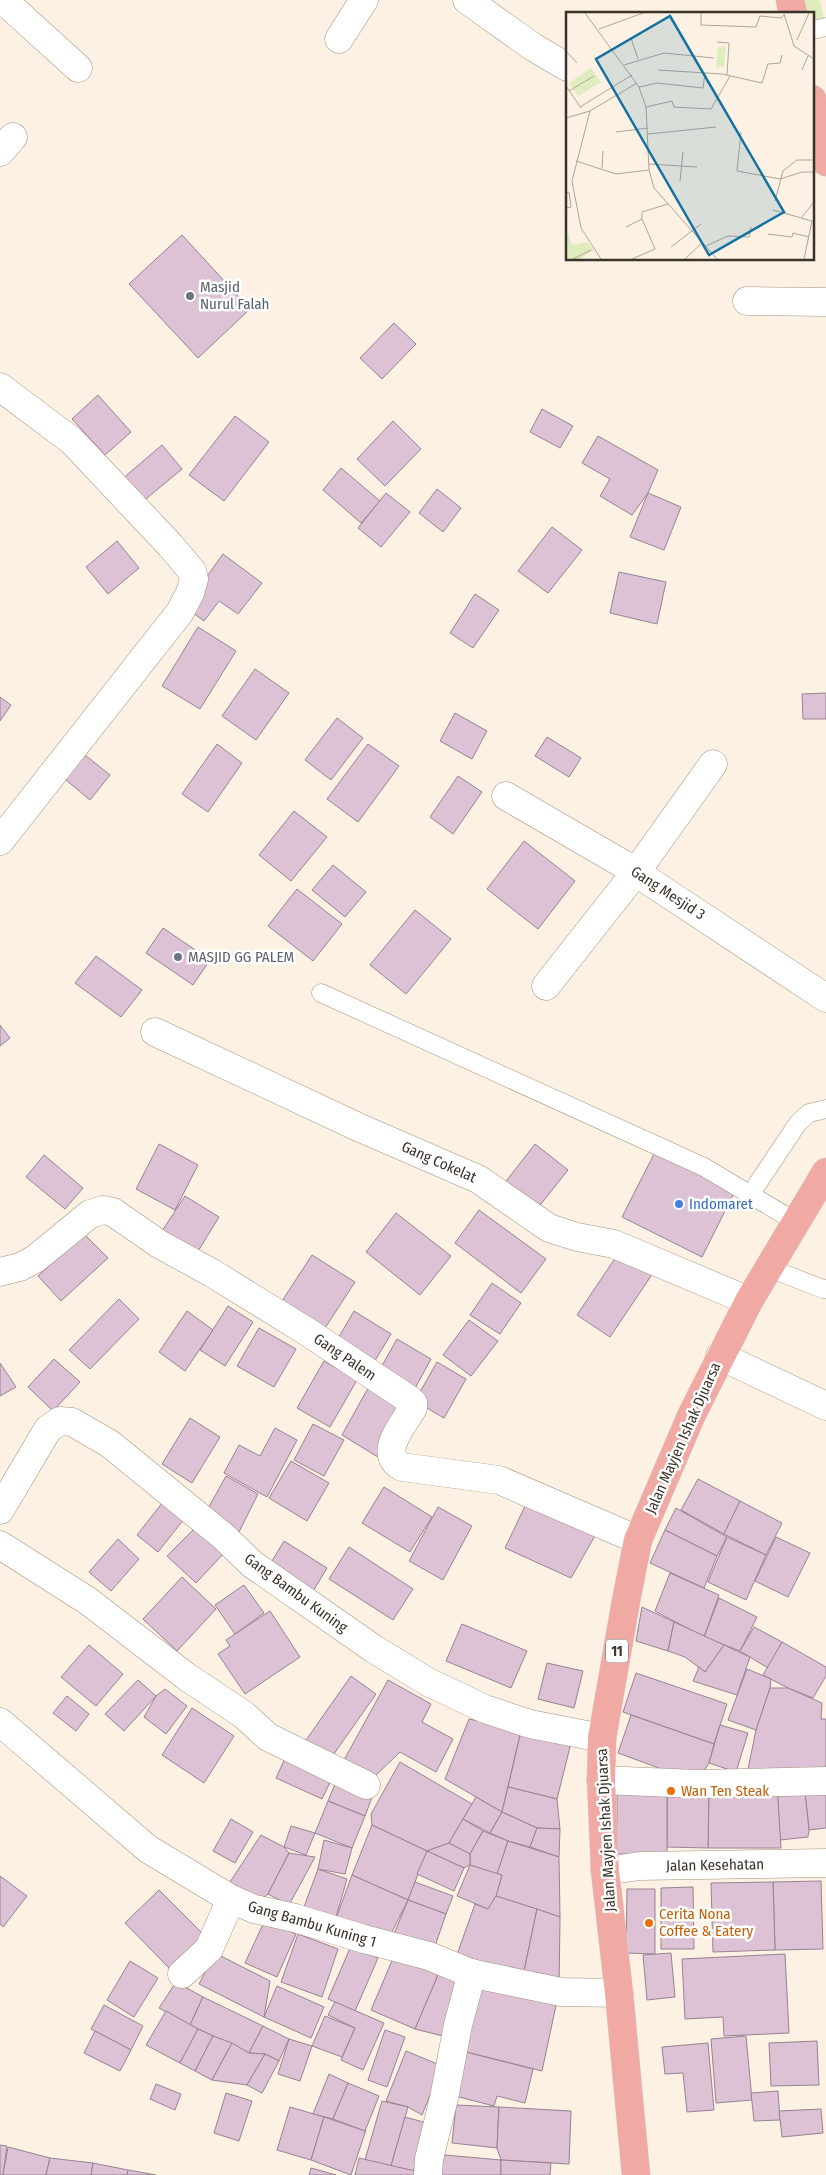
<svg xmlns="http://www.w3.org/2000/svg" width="826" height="2175" font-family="'Fira Sans Condensed',sans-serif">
  <rect width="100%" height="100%" fill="#fcf1e3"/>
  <path fill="#dfecbd" d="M791,0h29l4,20 -12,6v-12h-18z"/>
  <g fill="#dcc2d4" stroke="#998292">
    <path d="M182,235l68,74 -52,49 -69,-74z"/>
    <path d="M394,323l22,21 -34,35 -22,-21z"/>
    <path d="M98,395l33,37 -26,23 -33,-36z"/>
    <path d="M542,409l31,17 -13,22 -30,-16z"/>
    <path d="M235,416l34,26 -45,59 -35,-26z"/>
    <path d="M393,421l28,28 -36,37 -28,-27z"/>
    <path d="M598,436l60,34 -10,23 -16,22 -32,-19 10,-17 -28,-16z"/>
    <path d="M162,445l20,24 -41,34 -20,-23z"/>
    <path d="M341,468l39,33 -19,22 -38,-33z"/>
    <path d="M437,489l24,19 -18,24 -24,-19z"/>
    <path d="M386,493l24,19 -29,35 -23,-19z"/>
    <path d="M648,493l33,14 -17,43 -34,-13z"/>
    <path d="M552,527l30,23 -34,43 -30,-22z"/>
    <path d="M117,541l22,27 -31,26 -22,-27z"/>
    <path d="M223,554l39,29 -24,31 -19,-13 -15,20 -19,-14z"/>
    <path d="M619,572l47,10 -9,42 -47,-11z"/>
    <path d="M475,594l24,16 -26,38 -23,-15z"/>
    <path d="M198,627l38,24 -36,58 -38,-23z"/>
    <path d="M255,669l34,24 -33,47 -34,-24z"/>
    <path d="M826,693v26h-23l-1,-25z"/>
    <path d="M0,697l11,8 -11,16z"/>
    <path d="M455,713l32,18 -15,28 -32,-18z"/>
    <path d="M337,718l26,20 -32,42 -26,-20z"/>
    <path d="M547,737l34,21 -12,19 -34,-21z"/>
    <path d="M217,744l25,19 -34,49 -26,-18z"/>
    <path d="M368,744l31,22 -41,56 -31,-23z"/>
    <path d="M80,751l30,24 -20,25 -30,-25z"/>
    <path d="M458,776l24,16 -29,42 -23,-17z"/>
    <path d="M294,811l33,26 -36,44 -32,-26z"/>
    <path d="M524,841l51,40 -37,48 -51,-40z"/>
    <path d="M333,865l33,27 -21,25 -33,-27z"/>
    <path d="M297,889l45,35 -29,37 -45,-35z"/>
    <path d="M415,910l36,29 -45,55 -36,-29z"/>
    <path d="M163,928l47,32 -17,25 -47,-32z"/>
    <path d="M96,956l46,34 -21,27 -46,-34z"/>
    <path d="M0,1025l10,13 -10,8z"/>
    <path d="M159,1144l39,21 -23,45 -39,-21z"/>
    <path d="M535,1144l33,26 -35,44 -33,-25z"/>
    <path d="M656,1150l79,41 -33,66 -80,-40z"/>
    <path d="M44,1155l39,33 -18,21 -39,-32z"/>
    <path d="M185,1196l34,21 -22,36 -35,-22z"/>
    <path d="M479,1210l67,49 -25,34 -66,-50z"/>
    <path d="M396,1213l55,43 -31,39 -54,-43z"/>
    <path d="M84,1234l24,24 -47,43 -23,-25z"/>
    <path d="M620,1251l33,22 -43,64 -33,-22z"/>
    <path d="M312,1255l43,27 -30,46 -43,-27z"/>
    <path d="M492,1283l29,20 -21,31 -30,-19z"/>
    <path d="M119,1299l20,20 -49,50 -21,-19z"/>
    <path d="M228,1306l25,16 -28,44 -25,-16z"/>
    <path d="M187,1311l26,19 -28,41 -26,-19z"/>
    <path d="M354,1311l37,23 -18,30 -37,-22z"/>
    <path d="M469,1320l29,21 -27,35 -28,-21z"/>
    <path d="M259,1328l37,21 -22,38 -37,-21z"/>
    <path d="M397,1339l34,20 -18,33 -34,-21z"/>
    <path d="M54,1359l26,23 -27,29 -25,-24z"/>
    <path d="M324,1361l33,19 -27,47 -33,-19z"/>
    <path d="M437,1362l29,17 -22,39 -29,-17z"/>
    <path d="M0,1363l16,24 -16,9z"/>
    <path d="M372,1381l37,24 -31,52 -36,-22z"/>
    <path d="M190,1418l30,19 -28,46 -30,-19z"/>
    <path d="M313,1424l31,16 -20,36 -30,-16z"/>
    <path d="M275,1428l22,12 -30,57 -43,-24 15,-28 21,11z"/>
    <path d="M291,1461l38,22 -22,38 -38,-23z"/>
    <path d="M226,1476l32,18 -19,38 -34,-18z"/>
    <path d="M698,1479l42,22 -16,33 -43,-24z"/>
    <path d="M384,1487l48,30 -22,35 -48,-29z"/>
    <path d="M167,1497l21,17 -30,38 -21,-17z"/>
    <path d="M740,1501l42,22 -16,32 -42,-21z"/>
    <path d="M527,1502l69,32 -25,44 -66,-30z"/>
    <path d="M438,1507l34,19 -29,54 -34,-19z"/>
    <path d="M676,1508l51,29 -10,19 -52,-26z"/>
    <path d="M197,1526l28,26 -29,31 -29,-27z"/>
    <path d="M665,1530l52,26 -13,32 -54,-25z"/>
    <path d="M727,1537l39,18 -20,45 -38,-18z"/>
    <path d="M776,1537l34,16 -22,44 -33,-16z"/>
    <path d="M118,1539l21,20 -28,32 -22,-19z"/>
    <path d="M284,1541l43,27 -18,30 -43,-27z"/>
    <path d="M349,1547l64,42 -20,31 -64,-41z"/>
    <path d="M670,1573l49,22 -15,42 -49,-26z"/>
    <path d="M182,1577l34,32 -39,42 -34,-32z"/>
    <path d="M244,1585l20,28 -29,21 -20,-29z"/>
    <path d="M719,1598l38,19 -17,34 -36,-14z"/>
    <path d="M642,1607l32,15 -6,29 -32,-10z"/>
    <path d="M270,1611l30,46 -55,37 -27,-40 12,-8 -4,-6z"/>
    <path d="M674,1622l50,23 -19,27 -20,-15 -17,-6z"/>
    <path d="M462,1624l65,27 -16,37 -65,-27z"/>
    <path d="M754,1627l28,15 -14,26 -28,-17z"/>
    <path d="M782,1642l44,25v9l-13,22 -25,-10 -25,-13z"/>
    <path d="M89,1645l34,29 -27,32 -35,-29z"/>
    <path d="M724,1645l26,12 -13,38 -44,-14 6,-14 6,5z"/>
    <path d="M547,1663l36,8 -9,37 -36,-9z"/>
    <path d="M747,1669l24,10 -1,9 -14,42 -28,-10z"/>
    <path d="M636,1673l91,31 -13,40 -91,-32z"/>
    <path d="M351,1676l25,18 -47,67 -25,-18z"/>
    <path d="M138,1680l18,16 -32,35 -19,-17z"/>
    <path d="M388,1680l43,24 -9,18 31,17 -17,33 -36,-20 -26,25 -30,-17z"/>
    <path d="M770,1688h18l34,15 -1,16h5v55h-79l9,-44z"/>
    <path d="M165,1689l22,17 -21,28 -22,-17 12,-21z"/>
    <path d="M67,1696l22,18 -13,17 -23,-18z"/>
    <path d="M192,1708l42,28 -30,47 -42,-28z"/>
    <path d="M631,1715l83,29 -5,19 -12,19 -79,-29z"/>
    <path d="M469,1719l52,12 -19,81 -57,-33z"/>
    <path d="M720,1725l28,8 -12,39 -27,-9z"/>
    <path d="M521,1731l50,12 -14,56 -49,-12z"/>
    <path d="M288,1752l46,22 -12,25 -46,-21z"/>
    <path d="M400,1762l72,42 -23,39 -22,8 -55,-26 -1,-11z"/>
    <path d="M338,1777l36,15 -9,24 -37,-15z"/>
    <path d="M826,1782v46l-17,2 -5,-47z"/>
    <path d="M804,1783l5,47 -1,7 -28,3 -3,-56z"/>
    <path d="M777,1784l4,64h-73l1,-62z"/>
    <path d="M709,1786l-1,62 -41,-1v-58z"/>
    <path d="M508,1787l49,12 3,30 -23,-1 -35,-16z"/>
    <rect x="617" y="1789" width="50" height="65"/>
    <path d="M476,1797l26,15 -12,21 -27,-14z"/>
    <path d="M328,1801l37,15 -13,32 -37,-15z"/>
    <path d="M502,1812l35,16 -7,19 -22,-6 -18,-8z"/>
    <path d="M231,1819l22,13 -18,31 -22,-12z"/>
    <path d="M463,1819l20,12 -13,23 -21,-11z"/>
    <path d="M372,1825l55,26 -19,49 -56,-25z"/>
    <path d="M291,1826l24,7 -9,22 -22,-8z"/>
    <path d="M537,1828l23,1 -1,28 -29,-10z"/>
    <path d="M483,1831l25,10 -11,33 -27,-9v-11z"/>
    <path d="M261,1835l23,12 5,6 -21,41 -14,12 -28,-18z"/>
    <path d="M324,1840l28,8 -7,26 -27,-5z"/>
    <path d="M508,1841l51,16 1,60 -64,-21 6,-21 -5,-1z"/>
    <path d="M449,1843l21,11v11l-6,3 -37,-17z"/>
    <path d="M427,1851l37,17 -10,23 -37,-17z"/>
    <path d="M289,1853l26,4 -26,48 -21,-11z"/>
    <path d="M470,1865l32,10 -6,21 -8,13 -31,-13z"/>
    <path d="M318,1869l29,10 -13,45 -33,-9z"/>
    <path d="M352,1875l56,25 -21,42 -53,-18z"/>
    <path d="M0,1876l27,20 -24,31 -3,-3z"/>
    <path d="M821,1881l2,68 -48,1 -2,-68z"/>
    <path d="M415,1882l38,14 -7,18 -38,-14z"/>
    <path d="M773,1882l2,68 -62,2 -2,-69z"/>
    <path d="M693,1887l1,62h-33v-61z"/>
    <path d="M627,1889h28v65l-29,-1z"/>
    <path d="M159,1890l45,45 -35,33 -44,-45z"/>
    <path d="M496,1896l41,13 -15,72 -68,-18 21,-59 13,5z"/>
    <path d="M408,1900l38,14 -12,35 -40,-15z"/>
    <path d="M537,1909l23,8 -1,73 -37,-9z"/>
    <path d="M265,1920l31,14 -19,43 -32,-14z"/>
    <path d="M298,1934l40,15 -16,48 -41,-15z"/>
    <path d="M351,1946l27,12 -23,53 -27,-12z"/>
    <path d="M215,1953l55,28 -6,36 -65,-33z"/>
    <path d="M671,1953l4,44 -28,3 -4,-45z"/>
    <path d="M785,1954l4,79 -65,3 -1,-19 -38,2 -3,-60z"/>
    <path d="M394,1956l44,19 -23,54 -44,-19z"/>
    <path d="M130,1961l28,17 -24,39 -27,-17z"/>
    <path d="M438,1975l29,7 -20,55 -32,-8z"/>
    <path d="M474,1979l84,17 -16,75 -80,-20z"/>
    <path d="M176,1982l27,15 -13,28 -31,-17z"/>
    <path d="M277,1986l47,21 -13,31 -47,-21z"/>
    <path d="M203,1997l60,29 -14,27 -59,-28z"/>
    <path d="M335,2002l49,21 -21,47 -22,-10 14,-32 -27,-13z"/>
    <path d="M104,2005l39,21 -12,24 -40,-21z"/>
    <path d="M166,2011l32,18 -18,34 -34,-18z"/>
    <path d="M325,2016l30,12 -13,29 -30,-11z"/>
    <path d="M263,2026l26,13 -10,22 -14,-7 -16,-1z"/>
    <path d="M198,2029l15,7 -18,35 -15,-8z"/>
    <path d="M385,2030l20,7 -18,50 -19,-7z"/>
    <path d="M95,2031l36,19 -11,21 -36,-18z"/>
    <path d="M213,2036l19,7 -20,37 -17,-9z"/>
    <path d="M746,2036l6,64 -36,3 -5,-64z"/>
    <path d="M289,2039l23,7 -12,35 -22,-7z"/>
    <path d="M817,2041l2,44 -48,1 -2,-43z"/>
    <path d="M232,2043l17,10 16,1 -18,31 -35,-5z"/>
    <path d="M708,2043l6,67 -27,2 -4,-39 -18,1 -3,-27z"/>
    <path d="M406,2051l36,15 -20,49 -14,-8 -22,-6z"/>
    <path d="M462,2051l71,18 -8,34 -28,-7 -3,10 -43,-11z"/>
    <path d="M265,2054l14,7 -17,32 -15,-8z"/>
    <path d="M329,2074l19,9 -15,36 -20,-5z"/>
    <path d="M348,2083l31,13 -14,35 -32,-12z"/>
    <path d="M156,2084l25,10 -6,16 -25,-11z"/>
    <path d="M778,2091l2,29 -26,1 -3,-28z"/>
    <path d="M226,2093l26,8 -13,40 -25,-8z"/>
    <path d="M382,2101l26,6 -17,59 -26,-6z"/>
    <path d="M456,2105l43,2 -2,41 -45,-5z"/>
    <path d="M290,2107l34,10 -13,43 -34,-10z"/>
    <path d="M499,2107l72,4 -2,53 -68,-4 -4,-12z"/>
    <path d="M821,2109l2,24 -41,4 -3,-26z"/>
    <path d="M324,2117l41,14 1,-1 -15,45 -40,-15z"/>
    <path d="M405,2117l22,6 -14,49 -22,-6z"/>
    <path d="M0,2145l7,1 -4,29h-3z"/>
    <path d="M8,2147l42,11 -4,17h-43z"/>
    <path d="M434,2154l67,6v15h-68z"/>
    <path d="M50,2158l43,5 -2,12h-45z"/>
    <path d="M359,2158l56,13 -1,4h-59z"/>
    <path d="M501,2160l50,3 -1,12h-49z"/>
    <path d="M93,2163l35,7 -1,5h-36z"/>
    <path d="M311,2168l25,7h-27z"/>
    <path d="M128,2170l28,5h-29z"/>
  </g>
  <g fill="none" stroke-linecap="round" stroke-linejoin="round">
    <defs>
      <g id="lane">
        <path d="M812,30l14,-3"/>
        <path d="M321,993l383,174 92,55"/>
        <path d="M750,1195l48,-72 11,-10 17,-4"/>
        <path d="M769,1268l54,21h3"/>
      </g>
      <g id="street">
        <path d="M3,0l75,68"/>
        <path d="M467,0l66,47 34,20"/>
        <path d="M339,39l25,-39"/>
        <path d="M0,152l13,-15"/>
        <path d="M747,301l79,1"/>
        <path d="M0,387l72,54 98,104 22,26 2,8 -4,14 -10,19 -180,229"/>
        <path d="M506,796l117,68 203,134"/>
        <path d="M546,986l90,-114 77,-108"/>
        <path d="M155,1032l203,95 120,52 71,49 28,9 37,7 135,57"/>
        <path d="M0,1272l20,-5 15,-8 55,-45 13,-4 10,2 46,32 53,29 94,58 104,69 3,3v5c-10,17 -36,46 -11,59l97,13 139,60"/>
        <path d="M720,1356l106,50"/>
        <path d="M0,1510l48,-81 12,-8 12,1 38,22 113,92 29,28 122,85 54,33 57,27 45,15 72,14"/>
        <path d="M0,1545l88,56 99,76 57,38 24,22 98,48"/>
        <path d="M0,1722l148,127 83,50 23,10 41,9 69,21 65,17 41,17 91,19 58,1"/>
        <path d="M601,1780l96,4 129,-3"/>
        <path d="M605,1871l35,-5 186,-3"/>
        <path d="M182,1974l27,-25 22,-50"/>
        <path d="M428,2175l1,-16 15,-61 14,-73 14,-52"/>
      </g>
      <g id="primary">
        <path d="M790,0l3,14"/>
        <path d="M812,99l14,63"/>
        <path d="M636,2175l-17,-182 -14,-122 -4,-91 1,-42 24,-137 12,-61 54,-126 57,-113 77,-129"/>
      </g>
    </defs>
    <use href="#lane" stroke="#a4927d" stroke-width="19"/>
    <use href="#street" stroke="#a4927d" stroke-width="29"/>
    <use href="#primary" stroke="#d8d6d4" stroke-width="29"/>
    <use href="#lane" stroke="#fff" stroke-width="18"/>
    <use href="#street" stroke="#fff" stroke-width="28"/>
    <use href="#primary" stroke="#f0a9a3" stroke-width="28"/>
  </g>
  <g fill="#6b7280" stroke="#fff" stroke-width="2">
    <circle cx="190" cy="296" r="5"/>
    <circle cx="178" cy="957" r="5"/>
  </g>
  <circle fill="#3f7fe0" stroke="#fff" stroke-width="2" cx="679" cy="1204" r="5"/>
  <g fill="#e8710a" stroke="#fff" stroke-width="2">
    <circle cx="671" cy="1791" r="5"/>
    <circle cx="649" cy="1923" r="5"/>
  </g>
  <g text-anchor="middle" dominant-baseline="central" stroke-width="5" stroke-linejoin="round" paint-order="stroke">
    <rect fill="#fff" stroke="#75706a" stroke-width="1" x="606" y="1639.5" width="22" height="23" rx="4"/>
    <g font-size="14" font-weight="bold" fill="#3a332a">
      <text x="617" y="1651">11</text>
    </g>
    <g font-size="15" fill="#5b616d" stroke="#fff" text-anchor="start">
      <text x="200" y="287">Masjid<tspan x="200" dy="17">Nurul Falah</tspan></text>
      <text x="188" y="957">MASJID GG PALEM</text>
    </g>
    <g font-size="15" fill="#3a332a" stroke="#fff">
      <text transform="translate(668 893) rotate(33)">Gang Mesjid 3</text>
      <text transform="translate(439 1162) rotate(24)">Gang Cokelat</text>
      <text transform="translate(345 1357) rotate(34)">Gang Palem</text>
      <text transform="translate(683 1438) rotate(-66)">Jalan Mayjen Ishak Djuarsa</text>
      <text transform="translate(296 1593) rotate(36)">Gang Bambu Kuning</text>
      <text transform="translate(606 1830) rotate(-93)">Jalan Mayjen Ishak Djuarsa</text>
      <text transform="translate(715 1865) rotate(-1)">Jalan Kesehatan</text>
      <text transform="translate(312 1924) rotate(16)">Gang Bambu Kuning 1</text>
    </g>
    <g font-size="15" fill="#366cbe" stroke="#fff" text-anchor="start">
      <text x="689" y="1204">Indomaret</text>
    </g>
    <g font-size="15" fill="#c56008" stroke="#fff" text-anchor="start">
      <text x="681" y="1791">Wan Ten Steak</text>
      <text x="659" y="1914">Cerita Nona<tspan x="659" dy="17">Coffee &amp; Eatery</tspan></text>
    </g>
  </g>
  <g transform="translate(566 12)">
    <rect width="248" height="248" fill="#fcf1e3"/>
    <path d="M160,34l-2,20 -8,2 2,-21zM25,56l10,14 -23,14 -9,-13zM3,222l3,11 15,-3 7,8 -15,9h-13v-24z" fill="#dfecbd"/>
    <path fill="none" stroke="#aea599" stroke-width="1" d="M19,1l54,74 7,20 3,63 5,18 63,71M135,1v12l55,2 4,-11 21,2 3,-3M218,2l10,32 20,13M33,17l44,-16M65,26l7,21M231,28l12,-27M151,30l12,1 -2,32M0,39l11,12M58,53l40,-12 50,5M92,58l64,4 40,9 6,-19 12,-1 2,-8M236,58l6,-14M0,74l15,22M73,75l18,-4 46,5 2,-15M3,79l25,-15M14,95l52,-32M80,95l26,-6 2,6 37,2 19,-33M24,99l-18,70 9,47 20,31M0,106l24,-7 47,-28M50,120l32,-4M175,120l-4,39 43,8 22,-7h12M82,122l68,-7M10,149l40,13 33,-4M83,152l48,3M36,156l1,-17M114,169l3,-29M0,181l3,-1 2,15 -5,1M209,189l8,-30 14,-11h15M207,198l39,11 -8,38M236,205l12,-15M60,215l16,-8v-7l26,-8M202,222l24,3 1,-4 16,4M140,234l22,-10 21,1 2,-10M105,235l30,-23M7,247l18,-9M66,247l23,-10 -13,-30M119,247l17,-16"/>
    <path fill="#1472a0" fill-opacity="0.15" stroke="#1472a0" stroke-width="2.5" d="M104,4l114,196 -75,43 -113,-196z"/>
    <rect width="248" height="248" fill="none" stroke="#3a332a" stroke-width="2.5"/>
  </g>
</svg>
